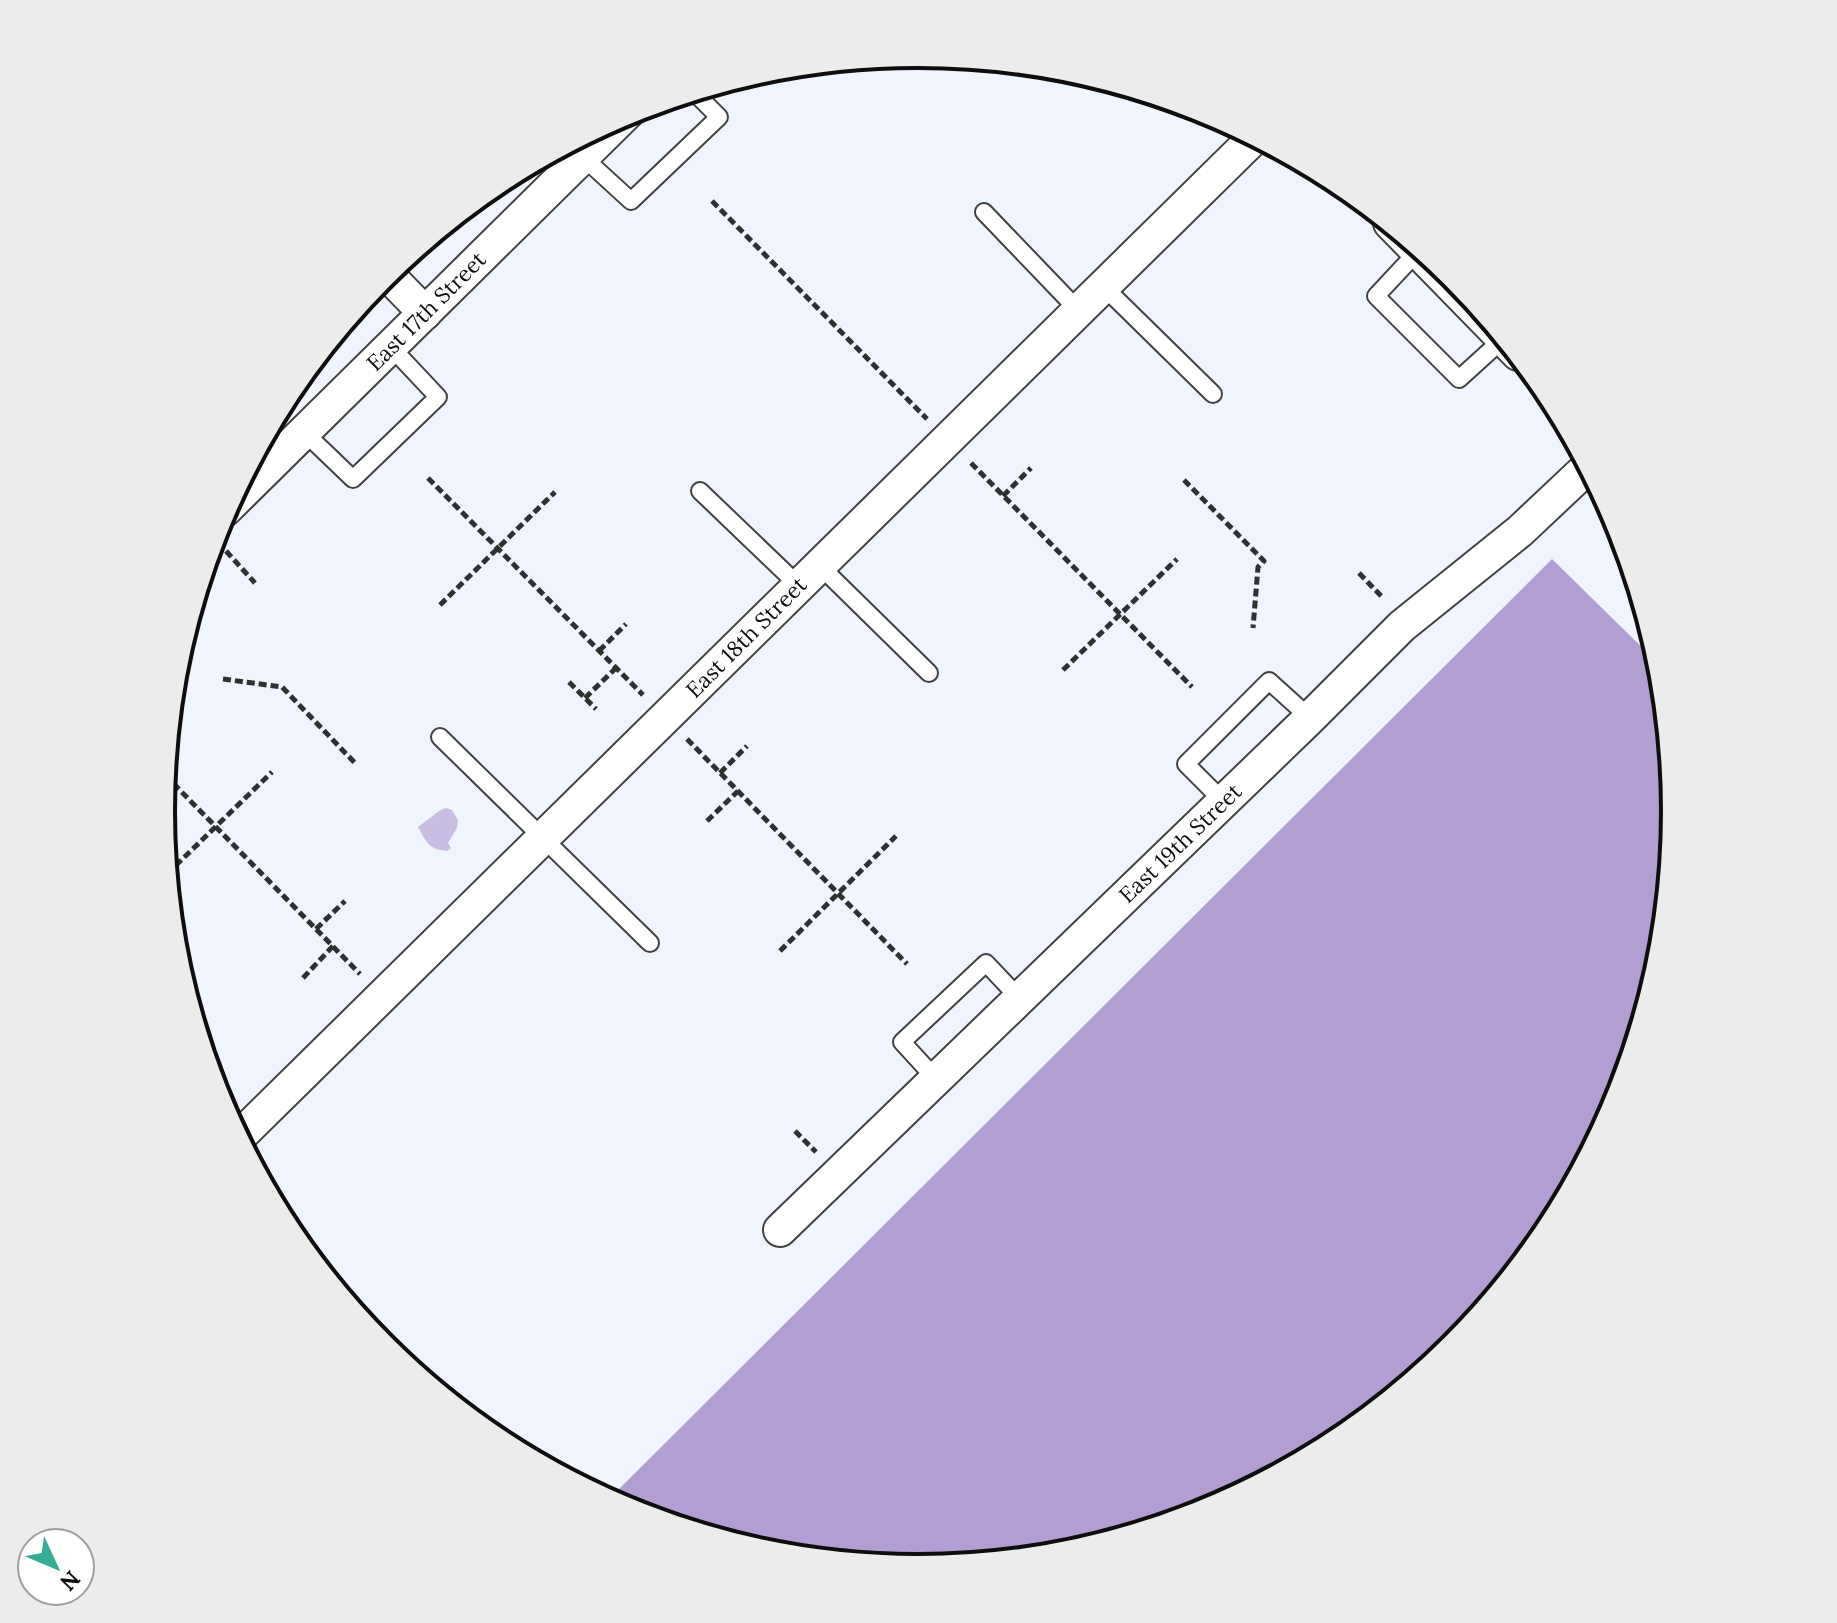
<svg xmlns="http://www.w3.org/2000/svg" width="1837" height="1623" font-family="Lora,serif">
  <rect width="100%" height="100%" fill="#f0f5fd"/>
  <path fill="#cabde4" d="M446,808l6,2 6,10 -1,8 -9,15 3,5 -4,3c-19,-2 -20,-8 -29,-24l21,-16z"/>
  <path fill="#b39ed3" d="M1552,559l110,108 14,145 -15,148 -43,142 -70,131 -94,114 -115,95 -131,70 -142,43 -148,14 -148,-15 -142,-43 -20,-11z"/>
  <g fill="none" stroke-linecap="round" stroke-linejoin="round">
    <defs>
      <g id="service">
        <path d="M583,157l48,44 88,-84 -25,-25"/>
        <path d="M984,212l94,98"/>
        <path d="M1418,251l-42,45 83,83 44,-40"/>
        <path d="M1103,286l110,108"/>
        <path d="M304,432l49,47 85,-82 -47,-50"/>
        <path d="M700,491l98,94"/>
        <path d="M819,565l110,108"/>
        <path d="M440,737l210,206"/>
        <path d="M1223,801l-37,-37 83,-83 41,37"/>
        <path d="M936,1079l-34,-37 84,-79 34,36"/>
      </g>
      <g id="minor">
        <path d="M1390,223l128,131"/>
        <path d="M386,273l39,40"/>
        <path d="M225,510l403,-398"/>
        <path d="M238,1138l1017,-1001"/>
        <path d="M780,1230l530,-512 92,-92 118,-95 69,-65"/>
      </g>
    </defs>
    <use href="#service" stroke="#414141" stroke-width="20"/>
    <use href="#minor" stroke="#414141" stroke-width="36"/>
    <g stroke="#303030" stroke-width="5" stroke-dasharray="8 4" stroke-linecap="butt">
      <path d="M712,201l215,218"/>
      <path d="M971,463l221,224"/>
      <path d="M428,478l215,217"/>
      <path d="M1184,480l80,81 -6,6 -5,61"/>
      <path d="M1003,496l28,-28"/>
      <path d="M226,551l29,32"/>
      <path d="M1359,573l25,26"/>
      <path d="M440,605l115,-113"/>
      <path d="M599,651l27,-27"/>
      <path d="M1063,670l114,-111"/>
      <path d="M223,679l59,8 73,76"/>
      <path d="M569,682l27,27"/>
      <path d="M585,698l31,-30"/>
      <path d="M687,739l220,225"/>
      <path d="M720,773l27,-27"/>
      <path d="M165,775l195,199"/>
      <path d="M707,821l31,-30"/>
      <path d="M167,874l105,-102"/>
      <path d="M316,929l29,-28"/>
      <path d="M780,951l116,-115"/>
      <path d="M303,978l30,-32"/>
      <path d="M795,1131l21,21"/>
    </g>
    <use href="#service" stroke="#fff" stroke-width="16"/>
    <use href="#minor" stroke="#fff" stroke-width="32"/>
  </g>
  <g text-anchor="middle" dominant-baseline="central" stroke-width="8" stroke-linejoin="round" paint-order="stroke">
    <g font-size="22" fill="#0e0e0e" stroke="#fff">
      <text transform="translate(426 311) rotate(-45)">East 17th Street</text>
      <text transform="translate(746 637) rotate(-45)">East 18th Street</text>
      <text transform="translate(1180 843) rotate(-44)">East 19th Street</text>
    </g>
  </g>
  <path d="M0 0H1837V1623H0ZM175 811a743 743 0 1 1 1486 0a743 743 0 1 1-1486 0Z" fill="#ececec" fill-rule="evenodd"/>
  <path fill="none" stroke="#0e0e0e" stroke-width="4" d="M175 811a743 743 0 1 1 1486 0a743 743 0 1 1-1486 0Z"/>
  <g transform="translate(56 1567) rotate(134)"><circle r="38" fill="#ffffff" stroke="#9f9f9f" stroke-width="2"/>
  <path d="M0-6L14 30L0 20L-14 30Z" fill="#36ad96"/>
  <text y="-12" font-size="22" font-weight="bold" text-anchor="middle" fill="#0e0e0e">N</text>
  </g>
</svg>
